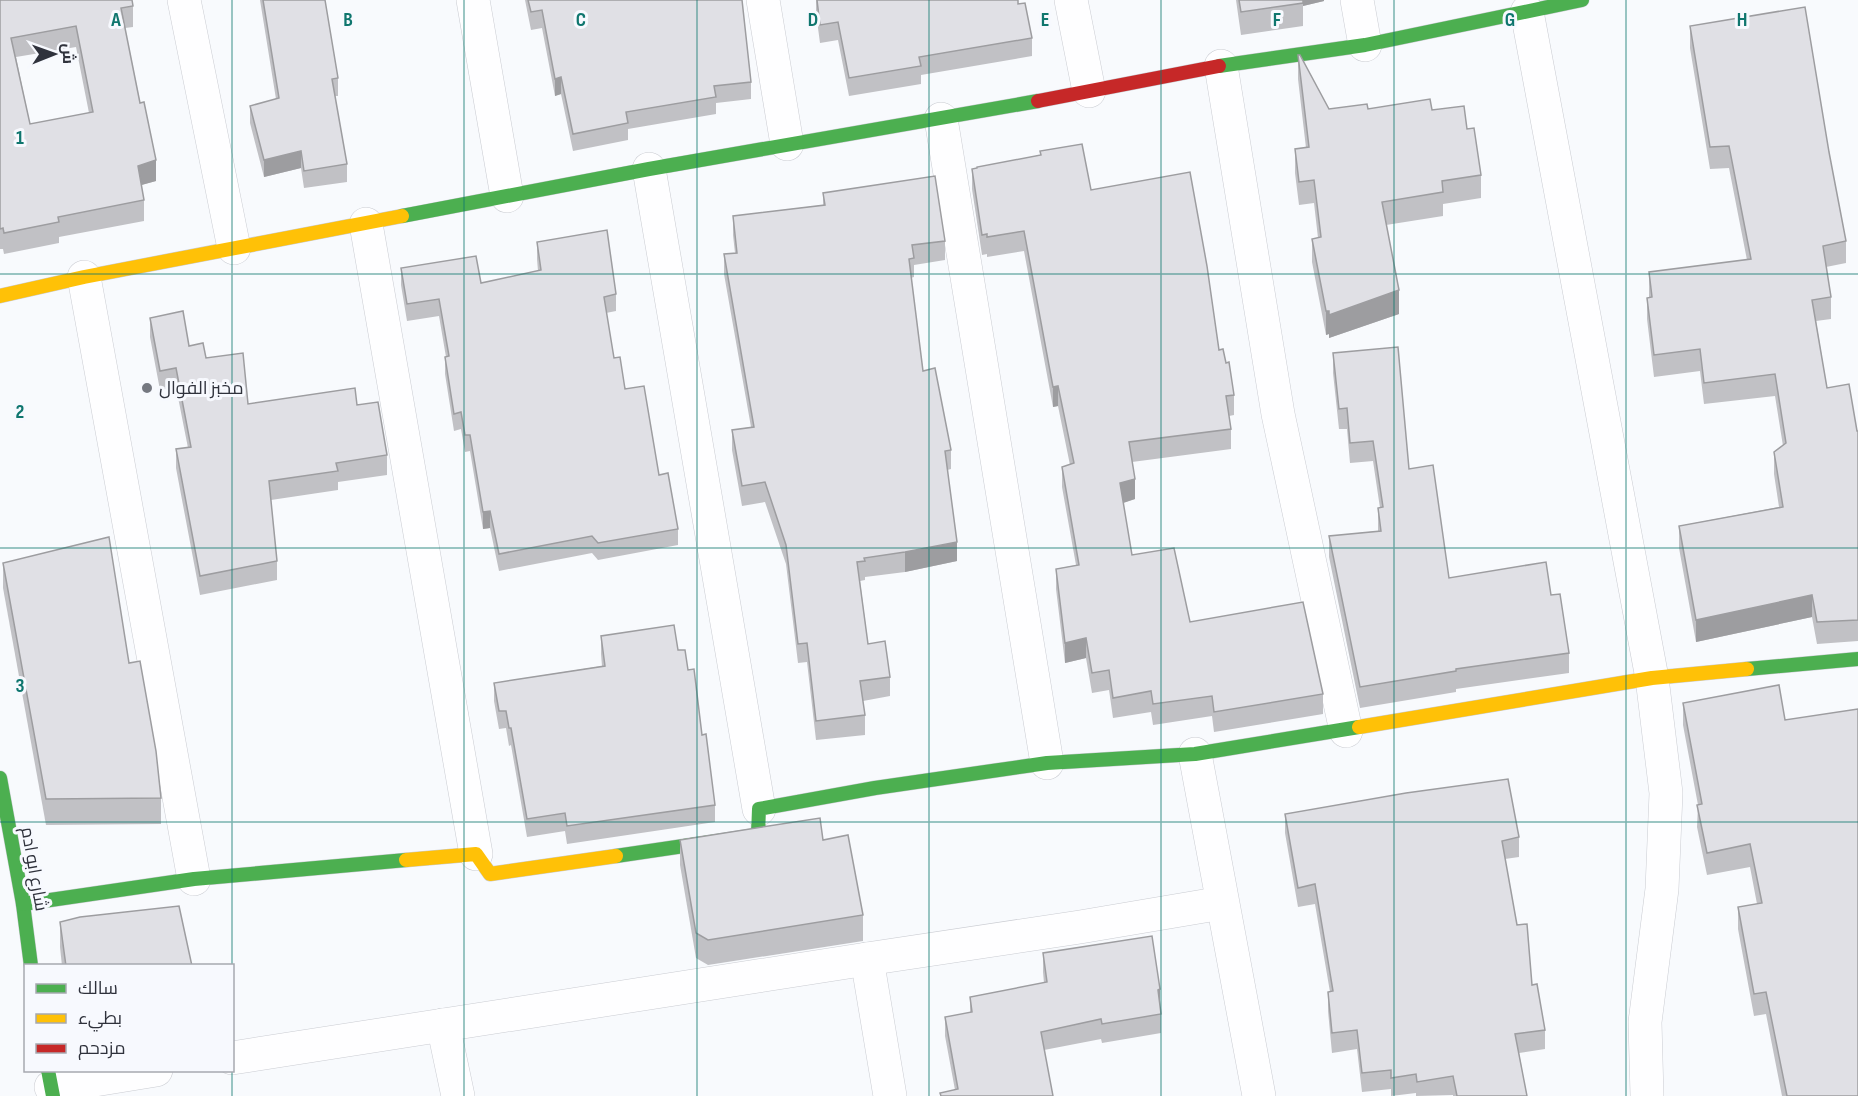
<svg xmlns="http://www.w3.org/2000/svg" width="1858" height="1096" font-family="'Sofia Sans Condensed',Cairo,sans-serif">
  <rect width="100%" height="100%" fill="#f8fafd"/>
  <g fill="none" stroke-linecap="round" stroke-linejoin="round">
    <defs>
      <g id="street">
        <path d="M184,0l50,248"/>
        <path d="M473,0l34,196"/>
        <path d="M763,0l24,144"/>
        <path d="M1071,0l18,91"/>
        <path d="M1357,0l8,45"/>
        <path d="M1527,12l125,666 14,115 -4,96 -17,133 2,74"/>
        <path d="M1221,66l57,348 68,317"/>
        <path d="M941,119l106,644"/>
        <path d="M649,169l110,640"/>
        <path d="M366,224l110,630"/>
        <path d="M84,277l110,602"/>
        <path d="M1195,754l64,342"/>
        <path d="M867,959l23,137"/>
        <path d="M443,1025l15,71"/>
        <path d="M232,1058l635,-99 213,-32 142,-24"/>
        <path d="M51,1087l105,-17"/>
      </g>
      <g id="fast">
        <path d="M1219,66l146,-21 217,-45"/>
        <path d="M402,216l247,-47 389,-68"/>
        <path d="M1747,669l111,-10"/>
        <path d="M0,778l23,126 8,62"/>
        <path d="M616,856l142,-21 1,-26 116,-21 172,-25 148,-9 164,-27"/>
        <path d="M23,904l171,-25 212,-19"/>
        <path d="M48,1070l5,26"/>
      </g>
      <g id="slow">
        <path d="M0,296l84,-19 318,-61"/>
        <path d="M1359,727l293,-49 95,-9"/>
        <path d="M406,860l70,-6 14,20 126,-18"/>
      </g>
      <path id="jam" d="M1038,101l181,-35"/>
    </defs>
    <use href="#street" stroke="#caccd2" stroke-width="34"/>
    <use href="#fast" stroke="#caccd2" stroke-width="15"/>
    <use href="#slow" stroke="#caccd2" stroke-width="15"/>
    <use href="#jam" stroke="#caccd2" stroke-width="15"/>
    <use href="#street" stroke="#fefeff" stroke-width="33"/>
    <use href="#fast" stroke="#4caf50" stroke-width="14"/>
    <use href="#slow" stroke="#ffc107" stroke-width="14"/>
    <use href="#jam" stroke="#c62828" stroke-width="14"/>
  </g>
  <g fill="#c1c1c5" fill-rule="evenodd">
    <path d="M0,0l133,6v21l-8,1 31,153 -15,4 3,15v21l-85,16v6l-55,11 -1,-5h-3zM76,47l13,66 -59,11 -14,-67z"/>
    <path d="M260,0h65l13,78v18h-3l12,68v18l-43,6 -3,-20 -37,9 -14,-54v-17l26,-7z"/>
    <path d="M525,0h217l9,82v17l-35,4v11l-88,15v11l-55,11 -12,-57 -6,2 -13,-68 -11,2z"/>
    <path d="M816,0h202v4l14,34v18l-111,19v9l-72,12 -11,-56 -18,3 -4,-30z"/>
    <path d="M1236,0h88v1l-21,5v20l-62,9z"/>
    <path d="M1690,26l139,126 17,89v22l-20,4 5,30v22l-15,2 11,67 30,43h1v210l-41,3 -5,-27 -116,25 -17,-94v-22l100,-19 -5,-33v-22l9,-6 -8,-50 -71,8 -4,-33 -46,6 -7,-58v-21l2,-1v-25l98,-12 -18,-92 -19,1 -20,-121z"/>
    <path d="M1298,55l31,54 103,1 35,19 14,46v23l-38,6v12l-57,9 13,89 -70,24v-4l-3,1 -14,-73v-23l6,-1 -4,-35 -15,2 -4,-32v-24l11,-1 -8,-69z"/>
    <path d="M1040,151l51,39 128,160 15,45v20l-5,1 2,13v20l-99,13 3,37 -12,4 9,52 58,67 133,72v20l-109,18 -2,-16 -59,9 -2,-13 -38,6 -4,-28 -17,3 -6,-35 -21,5 -9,-74v-20l20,-4 -14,-78v-20l8,-2 -12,-59 -5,1 -29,-156 -37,6v-3l-5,1 -10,-66v-20l68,-14z"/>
    <path d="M823,193l122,48v19l-31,5v12l-3,1 12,93 28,79v19l-4,1 10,91 -52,11 -40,5v3l-5,1 8,63 22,33v19l-27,5 2,14v20l-49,5 -9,-78 -9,1 -12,-99 -21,-62 -23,4 -10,-56v-20l19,-3 -27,-153v-20l11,-1 -2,-18v-19l90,-11z"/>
    <path d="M537,242l79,52v17l-10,2 8,45 45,117 19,54v16l-80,15 -6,-7 -93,18 -9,-43 -7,1 -13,-78 -5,1 -4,-23 -7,2 -9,-57v-17h1l-7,-41 -32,5 -6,-36v-17l80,15 57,-12 -1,-12z"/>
    <path d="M150,318l56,40 42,46 109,1 30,50v20l-49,7v8l-67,10 6,61v19l-77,15 -24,-127v-19l12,-1 -12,-61 -16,3 -10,-53z"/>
    <path d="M1333,353l76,116 40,109 102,17 18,58v20l-113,16v3l-96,16 -31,-151v-21l49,-5v-23h2l-7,-47 -23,2 -3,-34h-8l-6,-56z"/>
    <path d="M3,563l126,100 32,135v26l-115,1 -43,-237z"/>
    <path d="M601,636l77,14 10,20 27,135v17l-148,22 -2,-13 -38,6 -16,-92 -2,1 -3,-18 -7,1 -5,-28v-18l108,-17 -1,-12z"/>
    <path d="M1683,703l102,17 73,376h-76l-16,-82 -12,2 -16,-87v-22l19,-3 -7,-37 -43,8 -10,-48 1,-22 -15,-80z"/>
    <path d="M1285,814l234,23v20l-14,2 12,66 15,60 13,45v19l-26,4 8,43h-74v-1l-37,1v-3l-25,3v-7l-29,3 -5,-43 -25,4 -4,-42v-19h2l-15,-88 -17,3 -13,-74z"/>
    <path d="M680,840h143l40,75v26l-155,24 -12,-7 -16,-93z"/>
    <path d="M60,922l132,44h-130l-2,-19z"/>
    <path d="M1043,953l117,54 1,7v19l-59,10 -1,-4 -57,11 9,46h-113v-3l15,-3 -10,-54v-19l25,-4v-16l74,-14 -1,-11z"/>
  </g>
  <g fill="#9d9da0">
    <path d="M1301,0h23v1l-21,5v-3z"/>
    <path d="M561,77v17l-6,2v-17z"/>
    <path d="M301,151v17l-37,9v-17z"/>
    <path d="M156,160v21l-18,5v-20z"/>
    <path d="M1399,290v24l-70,24v-23z"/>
    <path d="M1326,311h3v23l-3,1z"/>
    <path d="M1058,386v20l-5,1v-20z"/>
    <path d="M1135,479v20l-15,5v-21z"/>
    <path d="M490,511v17l-7,1v-17z"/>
    <path d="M957,542v19l-52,11v-20z"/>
    <path d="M1812,595v22l-116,25v-22z"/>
    <path d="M1086,638v20l-21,5v-20z"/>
    <path d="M1160,989v19l-2,-18z"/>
  </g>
  <g fill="#e0e0e5" stroke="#9d9da0" stroke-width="1.5" fill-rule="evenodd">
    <path d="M0,0h132l1,6 -12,2 19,95 4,-1 12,58 -18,6 6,34 -86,17 1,5 -55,11 -1,-5 -3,1zM76,26l17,86 -63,12 -19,-86z"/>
    <path d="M263,0h62l13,78 -6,1 15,85 -43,7 -3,-20 -37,9 -14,-54 29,-8z"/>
    <path d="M528,0h214l9,82 -37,4 2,11 -90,15 2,11 -55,11 -12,-57 -6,2 -13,-69 -11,2z"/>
    <path d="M817,0h201v4l7,-1 7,35 -113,19 2,9 -72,12 -11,-56 -18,3z"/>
    <path d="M1239,0h64v3l-62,9z"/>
    <path d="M1805,7l24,145 17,89 -23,5 8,51 -19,3 15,88 22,-4 8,47h1v189l-41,2 -5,-27 -116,25 -17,-94 104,-19 -9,-55 12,-9 -11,-69 -71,9 -4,-34 -46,6 -7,-57 5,-1 -3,-25 102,-13 -22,-113 -19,1 -20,-121z"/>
    <path d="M1298,55h2l29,54 38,-5 1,5 62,-10 2,11 32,-4 3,23 7,-1 7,47 -39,6 1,11 -61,10 17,88 -70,25v-4h-3l-14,-72 9,-2 -7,-57 -15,2 -4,-33 14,-2z"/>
    <path d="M1082,144l9,46 99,-18 17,94 12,84 4,-1 3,14 3,-1 5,33 -8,1 5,33 -102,13 6,37 -15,4 12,72 42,-7 16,74 113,-20 20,92 -109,18 -2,-16 -59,8 -2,-13 -38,7 -4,-28 -17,3 -6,-35 -21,5 -9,-74 23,-4 -17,-98 12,-4 -16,-77 -5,1 -29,-156 -37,6v-3l-5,1 -10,-66 5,-1v-1l64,-12 -1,-4z"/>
    <path d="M935,176l10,65 -33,4 2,13 -5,1 14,112 12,-3 16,82 -6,1 12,91 -52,10 -41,6 1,3 -8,1 11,82 17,-3 5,36 -30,4 5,34 -49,6 -9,-78 -9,1 -12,-99 -21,-63 -23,4 -10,-56 22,-3 -30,-173 13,-1 -4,-37 92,-11 -2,-12z"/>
    <path d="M607,230l9,64 -12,3 10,61 6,-1 5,32 19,-3 15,89 9,-2 10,56 -80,14 -6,-7 -93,18 -9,-43 -7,1 -13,-77h-5l-4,-23 -7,2 -9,-57 4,-1 -10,-57 -32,5 -6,-36 75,-12 5,27 60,-13 -4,-28z"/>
    <path d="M183,311l6,35 14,-3 3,15 37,-5 5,51 107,-16 2,17 21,-3 9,53 -51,8 2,8 -69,10 8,80 -77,15 -24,-127 15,-2 -15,-79 -16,3 -10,-53z"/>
    <path d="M1398,347l11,122 24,-4 16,113 97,-16 5,33 9,-1 9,59 -113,16v2l-96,16 -31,-151 52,-5 -3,-23 5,-1 -10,-66 -23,2 -3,-35 -8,1 -6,-56z"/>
    <path d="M109,537l20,126 11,-2 16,90 5,47 -115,1 -43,-236z"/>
    <path d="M674,625l4,25h7l3,20 6,-1 8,66 4,-1 9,71 -148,21 -2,-13 -38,6 -16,-91h-2l-3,-17h-7l-5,-28 111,-17 -4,-30z"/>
    <path d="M1779,685l6,35 73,-11v387h-71l-21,-104 -12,2 -16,-87 24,-4 -12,-59 -43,9 -10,-48 5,-1 -19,-101z"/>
    <path d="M1508,779l11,58 -17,4 15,84 10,-1 5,61 5,-1 8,46 -30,4 12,62h-70l-4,-20 -36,6 -1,-8 -25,4v-8l-29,3 -5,-43 -25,3 -4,-41 5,-1 -18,-107 -17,4 -13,-74 121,-21z"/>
    <path d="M820,818l3,22 25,-5 15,80 -155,25 -12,-7 -16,-93z"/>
    <path d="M179,906l13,60h-126l-6,-44 20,-5z"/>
    <path d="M1152,936l8,53 -2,1 3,24 -59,10 -1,-5 -60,13 12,64h-112l-1,-3 18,-4 -13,-72 27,-5 -2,-15 77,-15 -4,-29z"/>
  </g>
  <path fill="none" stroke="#0f766e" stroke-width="1.5" stroke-opacity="0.55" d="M232,0v966M464,0v1096M697,0v1096M929,0v1096M1161,0v1096M1394,0v1096M1626,0v1096M0,274h1858M0,548h1858M0,822h1858M232,1070v26"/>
  <circle fill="#757880" stroke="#f7f9fe" stroke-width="2" cx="147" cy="388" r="6"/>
  <g text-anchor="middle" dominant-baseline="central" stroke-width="6" stroke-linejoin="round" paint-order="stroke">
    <g font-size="18" fill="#2f323c" stroke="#f7f9fe" text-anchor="start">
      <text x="159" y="388">مخبز الفوال</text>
    </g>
    <g font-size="18" fill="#2f323c" stroke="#f7f9fe">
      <text transform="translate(34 869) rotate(80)">شارع ابو ادم</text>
    </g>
  </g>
  <g font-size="20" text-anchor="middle" font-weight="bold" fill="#0f766e" stroke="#f7f9fe" stroke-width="6" stroke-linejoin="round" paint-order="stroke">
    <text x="116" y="26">A</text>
    <text x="348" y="26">B</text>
    <text x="581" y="26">C</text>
    <text x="813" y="26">D</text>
    <text x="1045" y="26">E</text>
    <text x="1277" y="26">F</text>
    <text x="1510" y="26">G</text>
    <text x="1742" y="26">H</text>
    <text x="20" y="144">1</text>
    <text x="20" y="418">2</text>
    <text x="20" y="692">3</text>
  </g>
  <rect x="24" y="964" width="210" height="108" fill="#f7f9fe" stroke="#a7a9b0" stroke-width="1.5"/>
  <rect x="36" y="984" width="30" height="9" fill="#4caf50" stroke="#a7a9b0" stroke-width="1.5"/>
  <text x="78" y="994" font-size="18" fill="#2f323c">سالك</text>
  <rect x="36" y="1014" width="30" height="9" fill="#ffc107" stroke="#a7a9b0" stroke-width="1.5"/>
  <text x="78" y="1024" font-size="18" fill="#2f323c">بطيء</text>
  <rect x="36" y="1044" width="30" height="9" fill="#c62828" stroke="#a7a9b0" stroke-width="1.5"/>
  <text x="78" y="1054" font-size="18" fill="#2f323c">مزدحم</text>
  <g transform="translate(54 54) rotate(89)" stroke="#f7f9fe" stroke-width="4.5" paint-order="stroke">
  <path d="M0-4.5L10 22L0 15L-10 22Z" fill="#2f323c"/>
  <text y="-9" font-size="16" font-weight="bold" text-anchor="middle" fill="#2f323c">ش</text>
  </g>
</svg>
